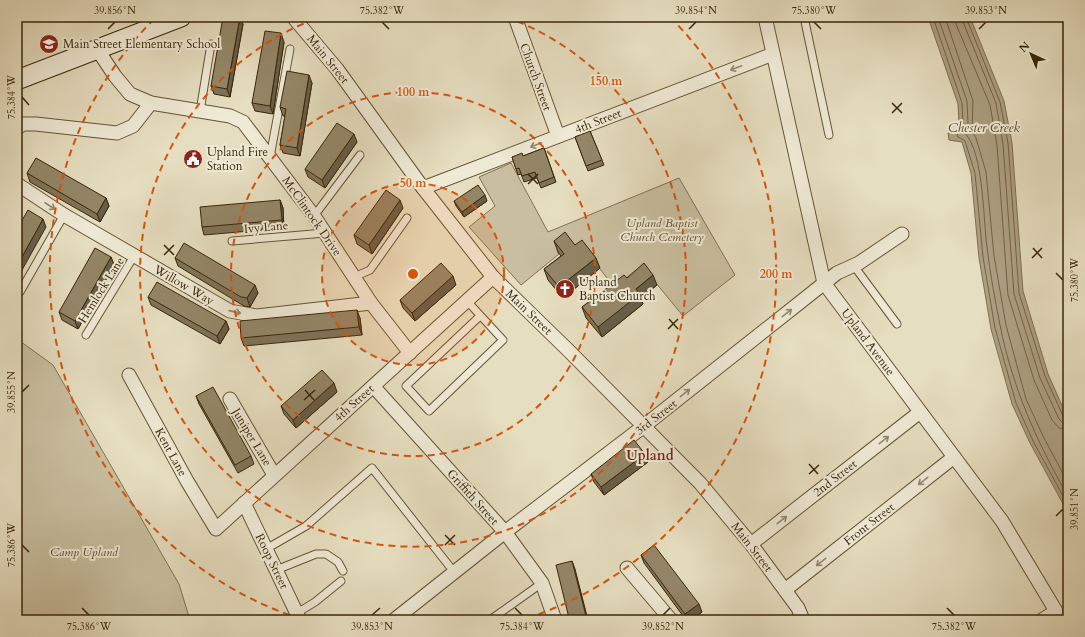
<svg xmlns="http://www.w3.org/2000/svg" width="1085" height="637" font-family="Cardo,serif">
  <rect width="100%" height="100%" fill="#e6dec0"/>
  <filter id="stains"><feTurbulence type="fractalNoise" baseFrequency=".005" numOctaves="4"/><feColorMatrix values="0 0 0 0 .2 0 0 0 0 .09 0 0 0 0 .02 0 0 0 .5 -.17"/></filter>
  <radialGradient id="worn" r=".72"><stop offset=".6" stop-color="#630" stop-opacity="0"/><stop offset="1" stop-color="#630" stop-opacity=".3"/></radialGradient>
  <g fill="#c9bfa0" stroke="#827253">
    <path d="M511,163l37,69 131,-54 56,97 -52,41 -41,-50 -28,21 -28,-36 -17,-8 -12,8 2,3 -38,31 -52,-58 26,-21 -16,-29z"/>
    <path d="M17,339l36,26 126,219 11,36h-173z"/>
  </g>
  <path fill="#ac9f81" stroke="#7e6f50" d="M928,17h42l34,84 8,42 11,148 25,83 20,45v94l-38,-70 -18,-39 -21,-75 -12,-71 -8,-85 -9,-31 -13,-2 -1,-7 9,-3 2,-7 -1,-19z"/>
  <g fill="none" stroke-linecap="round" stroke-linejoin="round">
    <g stroke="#736244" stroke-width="1">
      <path d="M933,17l29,86 1,20 -6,13 8,5 10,32 8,84 12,71 21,75 17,38 35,64"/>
      <path d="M938,17l29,84 1,22 -3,10c19,21 18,86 22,114 3,26 8,53 13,78 12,61 37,118 68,171"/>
      <path d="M945,17l28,84 -1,30 4,7 10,34 8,84 12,69 20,74 17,37 25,47"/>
      <path d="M955,17l1,7 34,81 7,40 11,150 26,85 18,40 7,8 9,2"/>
      <path d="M961,17l35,86 7,41 11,150 26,84 19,41 4,4 5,1"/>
      <path d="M966,17l34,85 8,41 11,150 26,83 18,40 5,3"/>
    </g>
    <defs>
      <g id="lane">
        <path d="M804,17l25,118"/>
        <path d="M200,111l11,-67"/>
        <path d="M270,157l20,-108"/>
        <path d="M314,216l46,-61"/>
        <path d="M232,241l93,-8"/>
        <path d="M854,266l43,58"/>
        <path d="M354,277l16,-7 37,-52"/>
        <path d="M20,292l44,-77"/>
        <path d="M467,301l36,39 -74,71 -23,-25 74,-70"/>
        <path d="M86,335l48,-79"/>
        <path d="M266,549l40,-23 66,-58 82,104"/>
        <path d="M276,570l40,-16h10l12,8 5,9"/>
        <path d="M297,613l18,-11 26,-21"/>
        <path d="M490,620l52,-37"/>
      </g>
      <g id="street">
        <path d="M293,17l44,52 86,119 70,89 76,74 131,132 51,61 47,64 5,12"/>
        <path d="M515,17l43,119"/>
        <path d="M765,17l59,266 178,238 54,90 -14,9"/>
        <path d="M97,49l18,27 15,18 21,9 79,13 13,6 71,94 57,87 39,50"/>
        <path d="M17,128l6,-4h13l81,9 16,-7 18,-23"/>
        <path d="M17,184l47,31 166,96 27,5 114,-13"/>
        <path d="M423,188l350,-134"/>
        <path d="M129,375l58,106 29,48 277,-252"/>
        <path d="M373,386l132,146 37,51 13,37"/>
        <path d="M230,399l44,76"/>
        <path d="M244,503l56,117"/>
        <path d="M751,544l169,-132"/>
        <path d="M627,568l44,52"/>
        <path d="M785,590l169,-133"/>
        <path d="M394,620l111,-88 139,-106 193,-153 22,-10 43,-29"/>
      </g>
      <path id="secondary" d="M17,80l164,-63"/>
    </defs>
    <use href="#lane" stroke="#655434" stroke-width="9"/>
    <use href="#street" stroke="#655434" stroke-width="15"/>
    <use href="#secondary" stroke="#3a2606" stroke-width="21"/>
    <use href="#lane" stroke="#efead6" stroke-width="7"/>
    <use href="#street" stroke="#efead6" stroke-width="13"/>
    <use href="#secondary" stroke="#efead6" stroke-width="19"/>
  </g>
  <g fill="#7e7359" stroke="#3a2606">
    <path d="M353,17h11v1l-10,3z"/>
    <path d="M243,24l-13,73 -16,-3 -3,-8z"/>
    <path d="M284,42l-11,72 -18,-3 -3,-8z"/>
    <path d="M312,83l-12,73 -17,-3 -3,-8 5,-29h-2l-3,-9z"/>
    <path d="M590,131l14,34 -16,6 -13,-34z"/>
    <path d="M357,142l-32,46 -17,-11 -3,-8z"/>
    <path d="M544,148l12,34 -15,6 -4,-10 -13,4 -3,-8 -3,1 -6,-18 11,-1z"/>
    <path d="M27,173l79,25 3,8 -9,16 -70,-40z"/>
    <path d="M280,200l3,8 1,20 -80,7 -2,-8z"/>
    <path d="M454,201h33l-23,16 -8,-11z"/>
    <path d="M403,208l-31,46 -15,-10 -3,-9z"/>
    <path d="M554,241l21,4 25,23 -37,30 -15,-18 -4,-11 17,-13 -3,-4z"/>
    <path d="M111,257l3,8 -36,64 -16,-9 -3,-8z"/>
    <path d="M175,258l83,35 -8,14 -6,-1 -66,-40z"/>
    <path d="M627,278l30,7 -16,13 2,6 -41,33 -16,-19 -4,-11z"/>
    <path d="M456,285l-41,36 -12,-13 -3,-8z"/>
    <path d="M148,297l78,24 3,8 -9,15 -69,-39z"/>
    <path d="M360,318l2,17 -118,11 -3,-8z"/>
    <path d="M337,392l-41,36 -12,-14 -3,-8z"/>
    <path d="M196,396l55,60 3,8 -16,9 -39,-69z"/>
    <path d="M645,454l3,8 -44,33 -10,-13 -3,-8z"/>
    <path d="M641,555l61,57 -11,8h-5l-42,-57z"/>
  </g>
  <g fill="#675e48" stroke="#3a2606">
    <path d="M240,17l3,7 -13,73 -3,-8z"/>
    <path d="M281,33l3,9 -11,72 -3,-8z"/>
    <path d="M309,75l3,8 -12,73 -3,-8z"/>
    <path d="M354,134l3,8 -32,46 -3,-8z"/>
    <path d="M485,195l2,6 -23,16 -2,-5z"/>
    <path d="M106,198l3,8 -9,16 -3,-8z"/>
    <path d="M280,200l3,8 1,20 -2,-8z"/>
    <path d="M400,200l3,8 -31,46 -3,-9z"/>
    <path d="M43,219l3,8 -29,52v-13z"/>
    <path d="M111,257l3,8 -36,64 -3,-8z"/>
    <path d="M596,258l4,10 -37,30 -4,-11z"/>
    <path d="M653,275l4,10 -16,13 2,6 -41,33 -4,-10 38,-38z"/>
    <path d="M453,276l3,9 -41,36 -3,-8z"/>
    <path d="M255,285l3,8 -8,14 -3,-9z"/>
    <path d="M357,310l3,8 2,17 -3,-8z"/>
    <path d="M226,321l3,8 -9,15 -3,-8z"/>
    <path d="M334,383l3,9 -41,36 -3,-8z"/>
    <path d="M645,454l3,8 -44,33 -3,-8z"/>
    <path d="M572,561l3,8 13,51h-1z"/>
    <path d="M699,604l3,8 -11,8h-4l-2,-6z"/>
  </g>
  <g fill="#938667" stroke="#3a2606">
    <path d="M223,17h17l-13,72 -16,-3z"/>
    <path d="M265,31l16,2 -11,73 -18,-3z"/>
    <path d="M287,71l22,4 -12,73 -17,-3 6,-36 -6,-2z"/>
    <path d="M337,123l17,11 -32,46 -17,-11z"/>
    <path d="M590,131l12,29 -16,6 -11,-29z"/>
    <path d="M544,148l10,29 -15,6 -4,-11 -13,4 -3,-8 -3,1 -4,-12 10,-4 1,3z"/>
    <path d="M36,158l70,40 -9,16 -70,-41z"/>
    <path d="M478,185l7,10 -23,17 -8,-11z"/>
    <path d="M386,190l14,10 -31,45 -15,-10z"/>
    <path d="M280,200l2,20 -80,7 -2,-20z"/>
    <path d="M28,210l15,9 -26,47v-37z"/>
    <path d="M565,232l10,13 7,-5 14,18 -37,29 -15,-18 20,-15 -10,-13z"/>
    <path d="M184,243l71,42 -8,13 -6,-1 -66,-39z"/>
    <path d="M95,248l16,9 -36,64 -16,-9z"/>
    <path d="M441,263l12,13 -41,37 -12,-13z"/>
    <path d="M644,263l9,12 -17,14 4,5 -42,33 -16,-20 42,-32 3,3z"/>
    <path d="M157,282l69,39 -9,15 -69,-39z"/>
    <path d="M357,310l2,17 -118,11 -1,-17z"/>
    <path d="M322,370l12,13 -41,37 -12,-14z"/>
    <path d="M213,387l38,69 -16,9 -39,-69z"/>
    <path d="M634,440l11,14 -44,33 -10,-13z"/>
    <path d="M654,545l45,59 -14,10 -44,-59z"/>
    <path d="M572,561l15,59h-15l-1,-3 -2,1 -13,-53z"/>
    <path d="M628,617l1,3h-11z"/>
  </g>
  <defs><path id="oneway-shaft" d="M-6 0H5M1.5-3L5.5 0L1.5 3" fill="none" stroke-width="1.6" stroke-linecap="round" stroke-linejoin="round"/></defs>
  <g stroke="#94886e">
    <use href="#oneway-shaft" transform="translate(736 68) rotate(159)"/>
    <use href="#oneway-shaft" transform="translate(536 145) rotate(159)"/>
    <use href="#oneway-shaft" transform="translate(50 206) rotate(33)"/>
    <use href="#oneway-shaft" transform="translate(235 312) rotate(13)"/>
    <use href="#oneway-shaft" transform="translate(787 313) rotate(-38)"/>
    <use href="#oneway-shaft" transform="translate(685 393) rotate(-38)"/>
    <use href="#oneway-shaft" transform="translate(884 440) rotate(-38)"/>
    <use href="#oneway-shaft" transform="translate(923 481) rotate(142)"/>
    <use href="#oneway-shaft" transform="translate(782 520) rotate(-38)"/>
    <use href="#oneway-shaft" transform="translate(821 562) rotate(142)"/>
  </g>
  <path fill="none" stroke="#3a2606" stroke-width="1.5" d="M382,22l7,7M814,22l7,7M108,29l7,-7M689,29l7,-7M979,29l7,-7M22,97l7,8M892,103l10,10M892,113l10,-10M528,174l10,10M528,184l10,-10M164,245l10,10M1033,248l9,10M164,255l10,-10M1032,258l10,-10M1056,273l7,7M669,319l9,10M668,329l10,-10M305,390l9,10M22,392l7,-7M304,400l11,-10M809,464l9,10M809,474l10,-9M1056,516l7,-7M445,535l10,10M22,545l7,7M445,545l10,-10M82,608l7,7M515,608l7,7M947,608l7,7M372,615l8,-7M663,615l7,-7"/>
  <circle cx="413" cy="274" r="91" fill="#d7540b" fill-opacity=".12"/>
  <g fill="none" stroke="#d7540b" stroke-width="2" stroke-dasharray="7 5">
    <circle cx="413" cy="274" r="91"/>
    <circle cx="413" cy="274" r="182"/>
    <path d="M506 17A273 273 0 1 1 320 17"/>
    <path d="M301 619A363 363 0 0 1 156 17M670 17A363 363 0 0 1 525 619"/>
  </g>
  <defs>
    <symbol id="school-disc" viewBox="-11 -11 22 22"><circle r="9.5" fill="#8f2418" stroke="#efead6"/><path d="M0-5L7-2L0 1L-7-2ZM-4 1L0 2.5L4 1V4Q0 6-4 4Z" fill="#fff"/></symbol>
    <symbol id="civic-disc" viewBox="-11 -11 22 22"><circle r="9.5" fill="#8f2418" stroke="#efead6"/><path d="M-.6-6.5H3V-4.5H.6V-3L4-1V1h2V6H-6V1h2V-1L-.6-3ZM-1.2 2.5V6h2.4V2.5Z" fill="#fff"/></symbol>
    <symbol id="church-disc" viewBox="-11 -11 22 22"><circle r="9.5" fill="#8f2418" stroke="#efead6"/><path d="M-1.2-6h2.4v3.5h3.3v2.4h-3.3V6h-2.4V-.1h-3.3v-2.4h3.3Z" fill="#fff"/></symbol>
  </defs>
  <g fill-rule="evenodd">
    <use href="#school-disc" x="38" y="33" width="22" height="22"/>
    <use href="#civic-disc" x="182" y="148" width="22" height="22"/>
    <use href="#church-disc" x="554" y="278" width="22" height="22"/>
  </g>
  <g text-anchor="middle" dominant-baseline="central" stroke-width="4" stroke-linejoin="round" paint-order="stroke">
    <g font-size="12" fill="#3a2606" stroke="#efead6" text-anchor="start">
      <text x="63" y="44">Main Street Elementary School</text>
      <text x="207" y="152">Upland Fire<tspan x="207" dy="14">Station</tspan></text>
      <text x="579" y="282">Upland<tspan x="579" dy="14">Baptist Church</tspan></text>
    </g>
    <g font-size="12" fill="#3a2606" stroke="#efead6">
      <text transform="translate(328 59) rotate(51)">Main Street</text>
      <text transform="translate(536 77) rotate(70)">Church Street</text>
      <text transform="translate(598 121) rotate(-21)">4th Street</text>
      <text transform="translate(312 216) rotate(55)">McClintock Drive</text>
      <text transform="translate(266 227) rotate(-5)">Ivy Lane</text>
      <text transform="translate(184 285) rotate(30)">Willow Way</text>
      <text transform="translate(101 290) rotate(-58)">Hemlock Lane</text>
      <text transform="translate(529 312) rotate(44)">Main Street</text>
      <text transform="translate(868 342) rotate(53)">Upland Avenue</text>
      <text transform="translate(354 403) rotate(-42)">4th Street</text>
      <text transform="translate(656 417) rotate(-38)">3rd Street</text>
      <text transform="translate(252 437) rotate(59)">Juniper Lane</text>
      <text transform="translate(171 452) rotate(61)">Kent Lane</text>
      <text transform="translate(835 478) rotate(-38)">2nd Street</text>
      <text transform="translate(473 497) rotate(48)">Griffith Street</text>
      <text transform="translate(869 524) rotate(-38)">Front Street</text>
      <text transform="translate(752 547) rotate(52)">Main Street</text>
      <text transform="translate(272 561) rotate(64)">Roop Street</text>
    </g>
    <g font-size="12" font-style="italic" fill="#5e4c2c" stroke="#efead6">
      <text x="662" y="223">Upland Baptist<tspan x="662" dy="14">Church Cemetery</tspan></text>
      <text x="84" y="552">Camp Upland</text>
    </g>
    <g font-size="13" font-style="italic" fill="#5c4a2b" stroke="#efead6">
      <text x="984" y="128">Chester Creek</text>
    </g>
    <g font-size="14" font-weight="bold" fill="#7a1f14" stroke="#efead6">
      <text x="650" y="455">Upland</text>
    </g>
  </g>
  <circle cx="413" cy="274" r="6" fill="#d7540b" stroke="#efead6" stroke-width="2"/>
  <g font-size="12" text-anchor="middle" font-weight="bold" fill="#d7540b" stroke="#efead6" stroke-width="4" stroke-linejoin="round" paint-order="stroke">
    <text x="606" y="85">150 m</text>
    <text x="413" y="96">100 m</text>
    <text x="413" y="187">50 m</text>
    <text x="776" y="278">200 m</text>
  </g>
  <rect width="1085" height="637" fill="none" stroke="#e6dec0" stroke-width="44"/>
  <g transform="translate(1031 54) rotate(316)" stroke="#efead6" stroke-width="3" paint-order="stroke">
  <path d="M0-3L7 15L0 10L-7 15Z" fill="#3a2606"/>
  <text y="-6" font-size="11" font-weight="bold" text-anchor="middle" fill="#3a2606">N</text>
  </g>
  <rect x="22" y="22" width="1041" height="593" fill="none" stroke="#3a2606" stroke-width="1.5"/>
  <g font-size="10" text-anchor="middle" fill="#3a2606">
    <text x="115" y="14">39.856°N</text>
    <text x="382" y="14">75.382°W</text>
    <text x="696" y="14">39.854°N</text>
    <text x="814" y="14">75.380°W</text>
    <text x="986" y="14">39.853°N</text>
    <text transform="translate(11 97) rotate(-90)" y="4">75.384°W</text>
    <text transform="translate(1074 280) rotate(-90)" y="4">75.380°W</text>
    <text transform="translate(11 392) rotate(-90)" y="4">39.855°N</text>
    <text transform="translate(1074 509) rotate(-90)" y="4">39.851°N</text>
    <text transform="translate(11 545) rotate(-90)" y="4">75.386°W</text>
    <text x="89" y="630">75.386°W</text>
    <text x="372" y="630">39.853°N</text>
    <text x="522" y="630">75.384°W</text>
    <text x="663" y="630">39.852°N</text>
    <text x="954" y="630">75.382°W</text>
  </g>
  <rect width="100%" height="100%" filter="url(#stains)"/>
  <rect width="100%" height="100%" fill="url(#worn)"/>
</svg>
